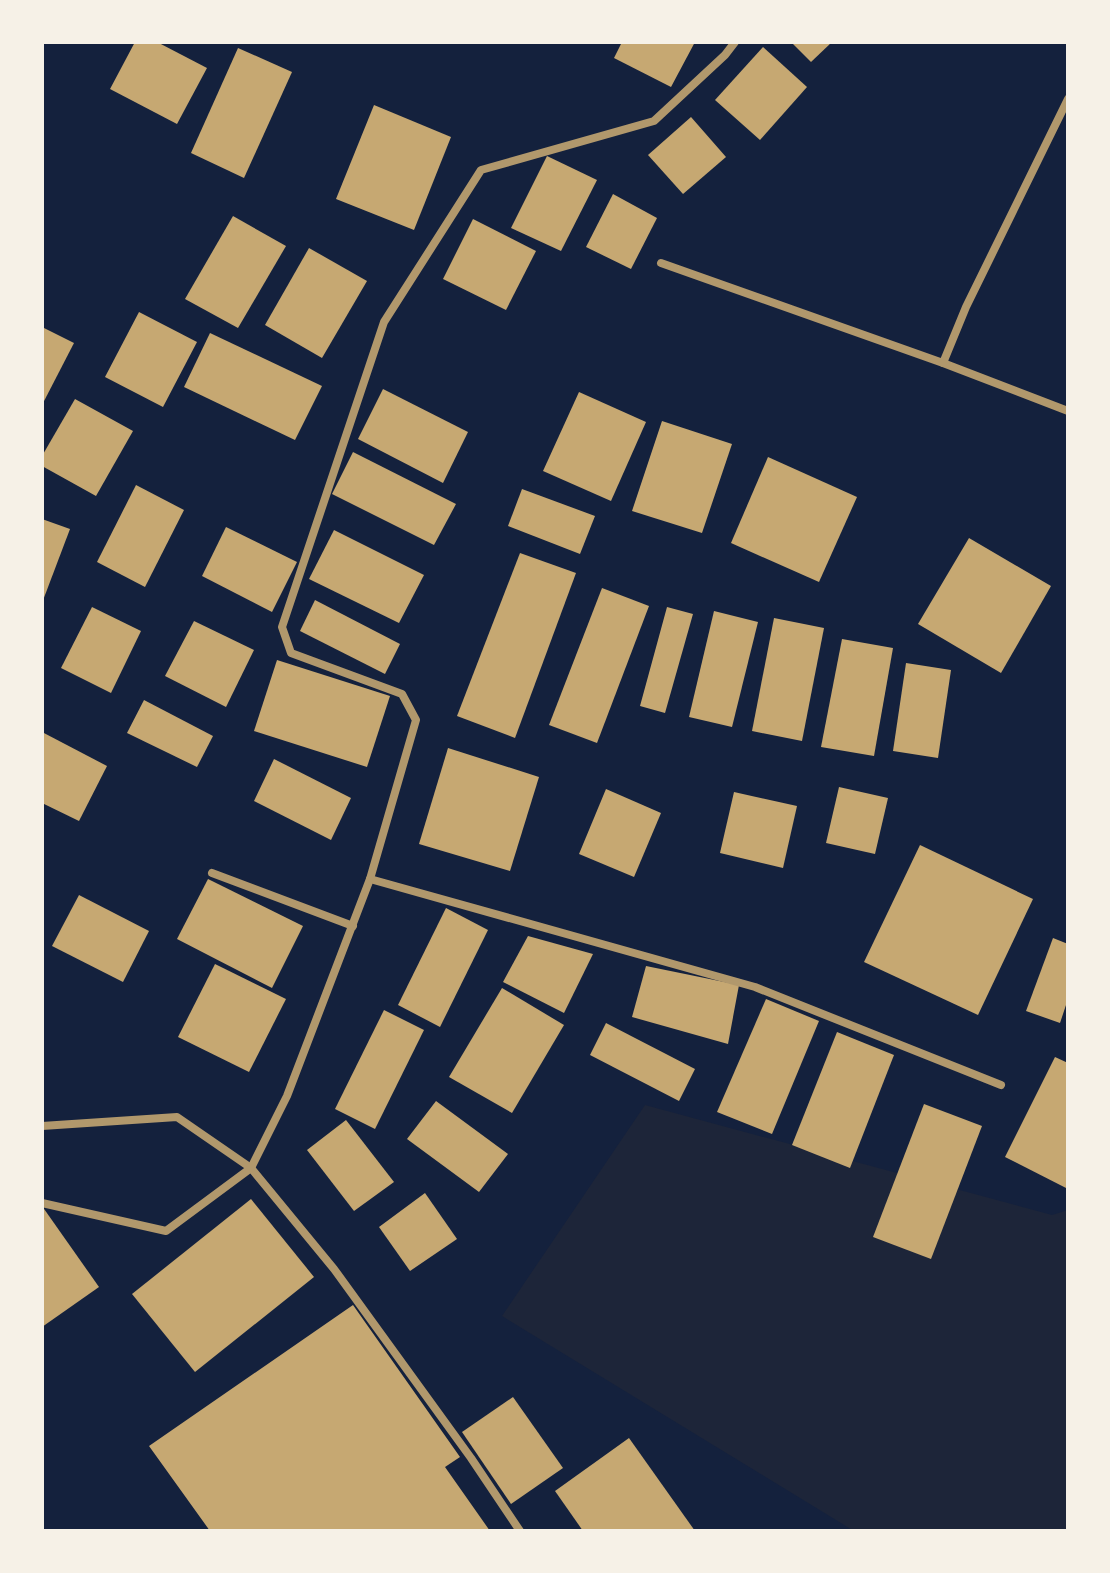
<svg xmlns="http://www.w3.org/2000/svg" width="1110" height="1573" font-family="'PT Sans Narrow',sans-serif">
  <rect width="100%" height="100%" fill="#14213d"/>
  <path fill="#1d2539" d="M645,1105l407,110 16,-5v321h-214l-352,-215z"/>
  <g fill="#c6a872">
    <path d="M135,42h22l50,26 -30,56 -67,-35z"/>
    <path d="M622,42h73l-24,45 -57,-29z"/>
    <path d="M791,42h41l-21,20z"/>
    <path d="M763,47l44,40 -47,53 -45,-40z"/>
    <path d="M238,48l54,24 -48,106 -53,-25z"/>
    <path d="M374,105l77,32 -37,93 -78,-31z"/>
    <path d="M691,117l35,40 -43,37 -35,-39z"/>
    <path d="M547,156l50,24 -36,71 -50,-23z"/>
    <path d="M613,194l44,24 -26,51 -45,-22z"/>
    <path d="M233,216l53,30 -48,82 -53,-29z"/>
    <path d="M473,219l63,32 -30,59 -63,-31z"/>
    <path d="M309,248l58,33 -45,77 -57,-33z"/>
    <path d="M139,312l58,30 -34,65 -58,-30z"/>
    <path d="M42,327l32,16 -32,62z"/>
    <path d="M210,333l112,53 -27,54 -111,-53z"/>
    <path d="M383,389l85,43 -25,51 -85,-44z"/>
    <path d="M579,392l67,30 -35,79 -68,-30z"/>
    <path d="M75,399l58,32 -37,65 -54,-30v-10z"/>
    <path d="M662,421l70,23 -30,89 -70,-22z"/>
    <path d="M353,452l103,52 -22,41 -102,-51z"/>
    <path d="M768,457l89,40 -38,85 -88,-39z"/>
    <path d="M136,485l48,25 -39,77 -48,-25z"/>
    <path d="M522,489l73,27 -15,38 -72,-28z"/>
    <path d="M42,519l28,10 -28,74z"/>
    <path d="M226,527l71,35 -25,50 -70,-36z"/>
    <path d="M334,530l90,45 -25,48 -90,-44z"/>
    <path d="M969,538l82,48 -50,87 -83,-49z"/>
    <path d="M520,553l56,20 -61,165 -58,-22z"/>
    <path d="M602,588l47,18 -52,137 -48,-18z"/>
    <path d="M315,600l85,44 -15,30 -85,-43z"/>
    <path d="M92,607l49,24 -30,62 -50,-25z"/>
    <path d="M667,607l26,7 -28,99 -25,-7z"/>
    <path d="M714,611l44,11 -26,105 -43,-10z"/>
    <path d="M774,618l50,10 -22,113 -50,-10z"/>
    <path d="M194,621l60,29 -28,57 -61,-31z"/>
    <path d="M842,639l51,9 -19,108 -53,-9z"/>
    <path d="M277,660l113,36 -23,71 -113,-36z"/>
    <path d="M906,663l45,7 -13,88 -45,-7z"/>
    <path d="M144,700l69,36 -16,31 -70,-34z"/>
    <path d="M42,732l65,34 -28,55 -37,-18z"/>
    <path d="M448,748l91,29 -29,94 -91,-27z"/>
    <path d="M274,759l77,39 -20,42 -77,-39z"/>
    <path d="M839,787l49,11 -13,56 -49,-11z"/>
    <path d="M606,789l55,24 -27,64 -55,-23z"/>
    <path d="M734,792l63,14 -14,62 -63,-15z"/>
    <path d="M920,845l113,54 -55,116 -114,-53z"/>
    <path d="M208,879l95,47 -31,62 -95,-49z"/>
    <path d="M79,895l70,36 -26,51 -71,-36z"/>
    <path d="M446,908l42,22 -48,97 -42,-22z"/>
    <path d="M528,936l65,18 -29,59 -61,-31z"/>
    <path d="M1053,938l15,6v55l-8,24 -34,-12z"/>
    <path d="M215,964l71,35 -37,73 -71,-35z"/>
    <path d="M646,966l93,19 -11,59 -96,-27z"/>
    <path d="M502,988l62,37 -52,88 -63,-36z"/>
    <path d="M766,999l53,22 -47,113 -55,-22z"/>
    <path d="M384,1010l40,20 -49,99 -40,-20z"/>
    <path d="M606,1023l89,46 -16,32 -89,-46z"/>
    <path d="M837,1032l57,23 -44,113 -58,-23z"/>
    <path d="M1055,1057l13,6v126l-63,-32z"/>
    <path d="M436,1101l72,53 -29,38 -72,-53z"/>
    <path d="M924,1104l58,22 -51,133 -58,-22z"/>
    <path d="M346,1120l48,62 -40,29 -47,-61z"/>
    <path d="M425,1193l32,46 -47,32 -31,-44z"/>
    <path d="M251,1199l63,78 -119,95 -63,-78z"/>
    <path d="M42,1206l57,81 -57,40z"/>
    <path d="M353,1305l107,152 -15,10 45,64h-280l-61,-85z"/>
    <path d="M513,1397l50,71 -52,36 -49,-72z"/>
    <path d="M629,1438l66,93h-112l-28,-40z"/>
  </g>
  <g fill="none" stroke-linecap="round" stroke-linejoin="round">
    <g stroke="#b1986c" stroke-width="8">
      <path d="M661,263l282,100 23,-56 102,-208"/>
      <path d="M943,363l125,48"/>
      <path d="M212,873l141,53"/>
      <path d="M370,879l385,108 246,98"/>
      <path d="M42,1126l135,-9 74,51 83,101 137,189 49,73"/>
      <path d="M42,1203l124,28 85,-63 36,-72 83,-217 46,-159 -14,-26 -111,-41 -9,-26 102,-305 97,-152 173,-49 71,-66 10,-13"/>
    </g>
  </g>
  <rect width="1110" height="1573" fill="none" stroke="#f6f1e7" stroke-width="88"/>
</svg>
